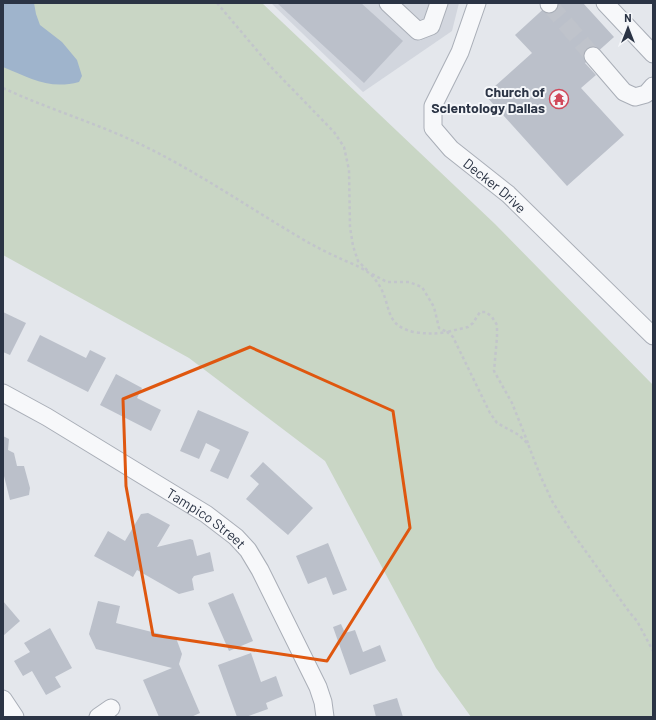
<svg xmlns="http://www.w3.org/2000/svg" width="656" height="720" font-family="Barlow,sans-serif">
  <rect width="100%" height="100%" fill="#e4e7ec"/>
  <path fill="#d2d6de" d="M271,3h188l-7,28 -89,61z"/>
  <path fill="#c9d6c5" d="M3,3h259l233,221 158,161v332h-182l-35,-49 -111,-207 -136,-103 -186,-103z"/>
  <path fill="#9fb4cc" d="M3,3h31l2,11 4,11 22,17 15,18 5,16 -3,6c-30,8 -49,-4 -76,-15z"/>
  <g fill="#bbc0ca">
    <path d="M277,3h84l42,38 -39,42z"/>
    <path d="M550,3h33l31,34 -29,26 11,12 -15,13 43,47 -57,51 -82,-91 47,-42 -17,-18z"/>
    <path d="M3,312l23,11 -16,32 -7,-3z"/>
    <path d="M40,335l46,23 4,-8 16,8 -18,34 -61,-31z"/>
    <path d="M116,374l26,14 -5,10 24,12 -10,21 -51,-26z"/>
    <path d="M198,410l51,22 -21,47 -18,-8 10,-21 -14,-7 -7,16 -19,-8z"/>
    <path d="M3,436l6,3 -1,11 6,3 3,13h7l6,22 -1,7 -19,5 -6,-24h-1z"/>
    <path d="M263,462l50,46 -25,27 -42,-36 13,-15 -9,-8z"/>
    <path d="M148,513l22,12 -13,22 33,-8 3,1 4,16 13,-4 4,19 -20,5 -2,3 2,11 -15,4 -42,-24 -4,7 -39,-21 14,-25 17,10 16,-27z"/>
    <path d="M328,543l19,47 -14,5 -7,-18 -18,7 -12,-28z"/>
    <path d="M233,593l20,48 -24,10 -21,-48z"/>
    <path d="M3,601l17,20 -17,15z"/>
    <path d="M98,601l22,5 -4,17 60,15 6,16 -3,10 21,49 -9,4h-32l-16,-37 29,-12 -76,-19 -7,-15z"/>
    <path d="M341,624l4,9 10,-3 8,22 17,-7 6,16 -36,14 -17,-48z"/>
    <path d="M50,628l22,40 -17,9 6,10 -15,8 -14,-24 -9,5 -9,-15 16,-9 -6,-9z"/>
    <path d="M251,653l10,29 15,-6 7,20 -17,7 2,6 -22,8h-9l-19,-52z"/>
    <path d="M397,698l6,19h-27l-3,-12z"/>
  </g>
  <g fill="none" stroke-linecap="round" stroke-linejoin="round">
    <path stroke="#bfc3cb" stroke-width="17" stroke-dasharray="17 8" stroke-linecap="butt" d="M549,4l44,52"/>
    <defs>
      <g id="minor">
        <path d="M388,3l30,28 13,-5 8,-23"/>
        <path id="s1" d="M477,3l-17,49 -27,54v22l18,21 57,45 145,142"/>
        <path d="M549,3v1"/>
        <path d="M605,3l48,51"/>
        <path d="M593,56l31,36 11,5 11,-3 7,-8"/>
        <path id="s2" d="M3,393l44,24 159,97 30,23 12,13 12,20 58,117 5,15 2,15"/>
        <path d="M3,699l12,18"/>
        <path d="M98,717l13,-9"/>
      </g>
    </defs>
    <use href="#minor" stroke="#a9aeb7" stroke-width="19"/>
    <g stroke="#c2c5cb" stroke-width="2.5" stroke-dasharray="3 3" stroke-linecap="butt">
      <path d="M217,3l54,64 63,65 10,15 5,23 1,57 3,19 5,15 10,10"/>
      <path d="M3,88c47,22 97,36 143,59 53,26 102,60 153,90 13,8 25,14 38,20 10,5 23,9 32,16 3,2 6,6 8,9 16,22 5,43 37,50 12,2 21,2 33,0l6,5 37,76 7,10 22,12 9,9 12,31 12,26 17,27 61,85 7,8 16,30"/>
      <path d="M372,274l15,8h22l13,5 12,20 5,21 8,4 21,-5 5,-4 7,-11h6l6,5 5,8v12l-3,34 18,32 16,40"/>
    </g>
    <use href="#minor" stroke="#f7f8fa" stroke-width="17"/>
  </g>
  <path fill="none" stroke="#df570f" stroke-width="3" stroke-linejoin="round" d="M250,347l143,64 17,117 -83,133 -174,-26 -27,-149 -3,-87z"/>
  <defs>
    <symbol id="temple-ring" viewBox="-11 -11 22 22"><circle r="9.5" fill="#f4f6f9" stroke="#d1495b" stroke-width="1.5"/><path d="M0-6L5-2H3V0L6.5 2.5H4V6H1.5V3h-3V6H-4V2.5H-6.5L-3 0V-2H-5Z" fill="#d1495b"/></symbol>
  </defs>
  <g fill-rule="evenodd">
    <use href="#temple-ring" x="548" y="88" width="22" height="22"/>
  </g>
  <g text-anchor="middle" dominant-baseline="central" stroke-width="4" stroke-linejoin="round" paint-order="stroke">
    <g font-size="14" font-weight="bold" fill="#2b3445" stroke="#f4f6f9" text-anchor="end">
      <text x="545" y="91">Church of<tspan x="545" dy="16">Scientology Dallas</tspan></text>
    </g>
    <g font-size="14" fill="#2b3445" stroke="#f4f6f9">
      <text stroke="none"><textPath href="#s1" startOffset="219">Decker Drive</textPath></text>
      <text stroke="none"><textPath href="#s2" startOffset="239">Tampico Street</textPath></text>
    </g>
  </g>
  <rect width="656" height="720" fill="none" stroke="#2b3445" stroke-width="8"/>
  <g transform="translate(628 28)" stroke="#f4f6f9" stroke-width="3" paint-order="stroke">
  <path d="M0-3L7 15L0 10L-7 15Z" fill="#2b3445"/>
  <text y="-6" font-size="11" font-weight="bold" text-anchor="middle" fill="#2b3445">N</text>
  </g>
</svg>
